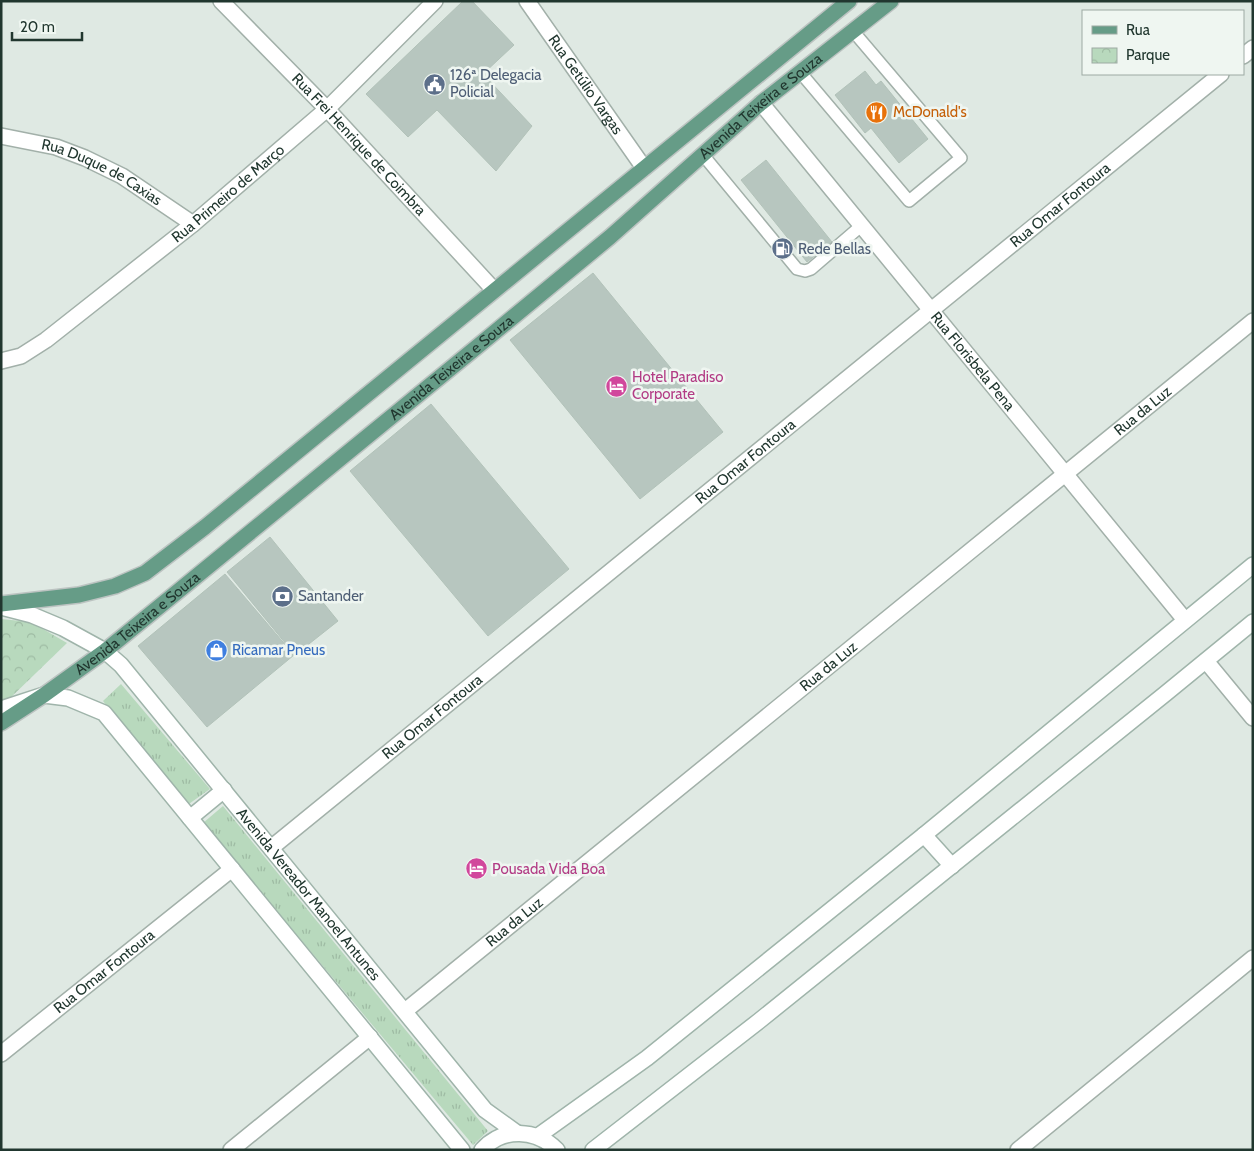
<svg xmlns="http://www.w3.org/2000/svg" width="1254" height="1151" font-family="Cabin,sans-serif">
  <defs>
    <pattern id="grass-tufts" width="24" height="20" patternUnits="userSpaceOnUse" patternTransform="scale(1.25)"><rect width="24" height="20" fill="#b8d9bd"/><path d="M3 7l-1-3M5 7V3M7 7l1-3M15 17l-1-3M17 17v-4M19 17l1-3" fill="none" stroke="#9ebba3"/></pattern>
    <pattern id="park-crowns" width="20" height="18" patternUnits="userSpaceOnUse" patternTransform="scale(1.25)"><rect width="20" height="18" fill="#b8d9bd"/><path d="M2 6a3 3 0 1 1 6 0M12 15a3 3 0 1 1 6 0" fill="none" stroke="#9ebba3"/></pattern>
  </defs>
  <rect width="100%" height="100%" fill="#dfe9e3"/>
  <g fill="url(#grass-tufts)">
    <path d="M121,684l89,105 -24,17 -83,-105z"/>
    <path d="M223,806l265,325 -15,14 -270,-322z"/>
  </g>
  <path fill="url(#park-crowns)" d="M1,619l30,3 36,21 -62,60 -4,2z"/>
  <g fill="#b7c6bf" stroke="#b2c2b9">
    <path d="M463,1h9l42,44 -31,29 49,52 -36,45 -59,-61 -29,27 -42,-43z"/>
    <path d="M865,71l11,14 5,-4 47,58 -29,24 -28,-35 -6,5 -30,-38z"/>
    <path d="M766,160l66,82 -25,20 -66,-82z"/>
    <path d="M593,273l130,159 -83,67 -130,-159z"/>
    <path d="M431,404l138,165 -81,67 -138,-165z"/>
    <path d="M270,537l68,84 -43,34 -68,-83z"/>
    <path d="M225,574l69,81 -87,72 -69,-81z"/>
  </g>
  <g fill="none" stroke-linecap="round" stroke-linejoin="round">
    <defs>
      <g id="service">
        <path d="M800,72l109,129 52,-43 -108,-127"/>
        <path d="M703,155l94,114 8,2 6,-2 50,-43"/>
      </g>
      <g id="minor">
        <path id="s1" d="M221,1l106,108 167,181"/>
        <path id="s2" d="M527,1l117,167"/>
        <path d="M1243,56l10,-8"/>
        <path id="s3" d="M761,103l424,517"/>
        <path id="s4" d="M1,136l55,11 29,11 37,18 71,48"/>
        <path id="s5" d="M1,361l20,-5 25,-16 147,-116 134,-115 108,-108"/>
        <path d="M1206,661l47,57"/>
        <path id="s6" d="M271,848l950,-774"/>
        <path id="s7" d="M405,1011l848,-690"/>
        <path id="s8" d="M1,1054l231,-185"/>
        <path d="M231,1150l139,-113"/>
        <path d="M1018,1150l235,-192"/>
      </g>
      <g id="secondary">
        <path id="s9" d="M1,607l31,8 31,13 42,23 16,14 364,445 32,23"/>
        <path d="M1,709l43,-14 24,3 36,15 358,437"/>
        <path d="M190,818l34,-28"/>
        <path d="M924,835l28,31"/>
        <path d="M538,1136l109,-78 277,-223 329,-270"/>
        <path d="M482,1150c21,-23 54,-21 75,0"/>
        <path d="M593,1150l166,-129 406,-327 88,-72"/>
      </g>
      <g id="primary">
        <path d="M1,604l78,-9 36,-9 30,-13 60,-46 644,-526"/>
        <path id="s10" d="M1,723l43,-28 61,-44 373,-305 132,-109 151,-134 130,-102"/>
      </g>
    </defs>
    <use href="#service" stroke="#a2b0a9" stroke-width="14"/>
    <use href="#minor" stroke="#a2b0a9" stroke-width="18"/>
    <use href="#secondary" stroke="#9fb4aa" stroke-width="18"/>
    <use href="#primary" stroke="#bcc3c1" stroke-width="18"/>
    <use href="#service" stroke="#fff" stroke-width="11"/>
    <use href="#minor" stroke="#fff" stroke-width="15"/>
    <use href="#secondary" stroke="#fff" stroke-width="15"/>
    <use href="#primary" stroke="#669c87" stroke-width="15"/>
  </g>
  <defs>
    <symbol id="civic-disc" viewBox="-11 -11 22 22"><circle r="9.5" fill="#5c6f8a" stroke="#eff6f1"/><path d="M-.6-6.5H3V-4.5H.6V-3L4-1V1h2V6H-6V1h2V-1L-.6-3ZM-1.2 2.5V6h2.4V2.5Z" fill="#fff"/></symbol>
    <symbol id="restaurant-disc" viewBox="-11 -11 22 22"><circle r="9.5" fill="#e8710a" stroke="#eff6f1"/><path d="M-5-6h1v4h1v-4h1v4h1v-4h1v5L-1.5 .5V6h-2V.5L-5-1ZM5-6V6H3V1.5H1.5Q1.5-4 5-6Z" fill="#fff"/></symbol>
    <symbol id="fuel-disc" viewBox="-11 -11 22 22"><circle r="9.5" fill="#5c6f8a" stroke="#eff6f1"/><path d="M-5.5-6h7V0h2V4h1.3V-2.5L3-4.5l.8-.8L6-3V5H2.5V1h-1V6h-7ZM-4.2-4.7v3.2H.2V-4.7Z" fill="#fff"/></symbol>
    <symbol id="hotel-disc" viewBox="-11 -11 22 22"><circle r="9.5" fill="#d1479c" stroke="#eff6f1"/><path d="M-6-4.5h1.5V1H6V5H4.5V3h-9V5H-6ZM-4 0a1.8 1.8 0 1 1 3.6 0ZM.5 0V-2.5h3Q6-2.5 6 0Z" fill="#fff"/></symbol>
    <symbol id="bank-disc" viewBox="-11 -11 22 22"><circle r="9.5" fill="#5c6f8a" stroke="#eff6f1"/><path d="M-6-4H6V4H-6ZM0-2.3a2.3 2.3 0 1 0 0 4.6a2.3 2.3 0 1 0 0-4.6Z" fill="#fff"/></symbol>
    <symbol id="shop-disc" viewBox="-11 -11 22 22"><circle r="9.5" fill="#3f7fe0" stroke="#eff6f1"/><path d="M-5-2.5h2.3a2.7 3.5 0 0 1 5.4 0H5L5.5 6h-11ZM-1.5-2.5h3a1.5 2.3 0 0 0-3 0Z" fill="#fff"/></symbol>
  </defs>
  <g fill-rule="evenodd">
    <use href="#civic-disc" x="422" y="72" width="25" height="25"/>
    <use href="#restaurant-disc" x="864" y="100" width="25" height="25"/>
    <use href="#fuel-disc" x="770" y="236" width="25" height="25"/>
    <use href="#hotel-disc" x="604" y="374" width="25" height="25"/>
    <use href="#bank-disc" x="270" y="584" width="25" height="25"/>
    <use href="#shop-disc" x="204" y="638" width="25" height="25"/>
    <use href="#hotel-disc" x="464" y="856" width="25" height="25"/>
  </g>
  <g text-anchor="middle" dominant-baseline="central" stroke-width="5" stroke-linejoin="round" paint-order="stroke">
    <g font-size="15" fill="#4e5e75" stroke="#eff6f1" text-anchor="start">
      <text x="450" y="75">126ª Delegacia<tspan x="450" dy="17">Policial</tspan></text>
      <text x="798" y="249">Rede Bellas</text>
      <text x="298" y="596">Santander</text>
    </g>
    <g font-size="15" fill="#21372f" stroke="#eff6f1">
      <text stroke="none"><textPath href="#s2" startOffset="102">Rua Getúlio Vargas</textPath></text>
      <text stroke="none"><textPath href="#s10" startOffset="979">Avenida Teixeira e Souza</textPath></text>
      <text stroke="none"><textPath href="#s1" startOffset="199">Rua Frei Henrique de Coimbra</textPath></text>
      <text stroke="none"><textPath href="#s4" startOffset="108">Rua Duque de Caxias</textPath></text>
      <text stroke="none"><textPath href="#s5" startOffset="284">Rua Primeiro de Março</textPath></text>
      <text stroke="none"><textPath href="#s6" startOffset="1018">Rua Omar Fontoura</textPath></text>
      <text stroke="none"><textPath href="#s3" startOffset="334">Rua Florisbela Pena</textPath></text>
      <text stroke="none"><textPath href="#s10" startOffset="574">Avenida Teixeira e Souza</textPath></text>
      <text stroke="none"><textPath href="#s7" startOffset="951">Rua da Luz</textPath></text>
      <text stroke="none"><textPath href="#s6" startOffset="612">Rua Omar Fontoura</textPath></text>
      <text stroke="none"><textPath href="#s10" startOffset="169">Avenida Teixeira e Souza</textPath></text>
      <text stroke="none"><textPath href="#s7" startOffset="546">Rua da Luz</textPath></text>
      <text stroke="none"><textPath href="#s6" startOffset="208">Rua Omar Fontoura</textPath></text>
      <text stroke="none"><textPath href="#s9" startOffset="431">Avenida Vereador Manoel Antunes</textPath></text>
      <text stroke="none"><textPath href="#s7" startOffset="141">Rua da Luz</textPath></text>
      <text stroke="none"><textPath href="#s8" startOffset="132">Rua Omar Fontoura</textPath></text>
    </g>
    <g font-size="15" fill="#c56008" stroke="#eff6f1" text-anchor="start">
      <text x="893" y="112">McDonald's</text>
    </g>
    <g font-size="15" fill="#b23c85" stroke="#eff6f1" text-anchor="start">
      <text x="632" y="377">Hotel Paradiso<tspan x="632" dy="17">Corporate</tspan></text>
      <text x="492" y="869">Pousada Vida Boa</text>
    </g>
    <g font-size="15" fill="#366cbe" stroke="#eff6f1" text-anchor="start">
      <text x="232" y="650">Ricamar Pneus</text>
    </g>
  </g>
  <rect width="1254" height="1151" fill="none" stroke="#21372f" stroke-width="5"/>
  <rect x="1082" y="10" width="162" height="65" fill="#eff6f1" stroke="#9daaa3"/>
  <rect x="1092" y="26" width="25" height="8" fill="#669c87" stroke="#9daaa3"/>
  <text x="1126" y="35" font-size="15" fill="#21372f">Rua</text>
  <rect x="1092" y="48" width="25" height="15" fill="url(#park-crowns)" stroke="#9daaa3"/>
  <text x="1126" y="60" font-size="15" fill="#21372f">Parque</text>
  <path d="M12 32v8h70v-8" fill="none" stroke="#21372f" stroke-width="2.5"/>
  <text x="20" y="32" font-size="15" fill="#21372f" stroke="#eff6f1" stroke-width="4" paint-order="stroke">20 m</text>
</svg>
